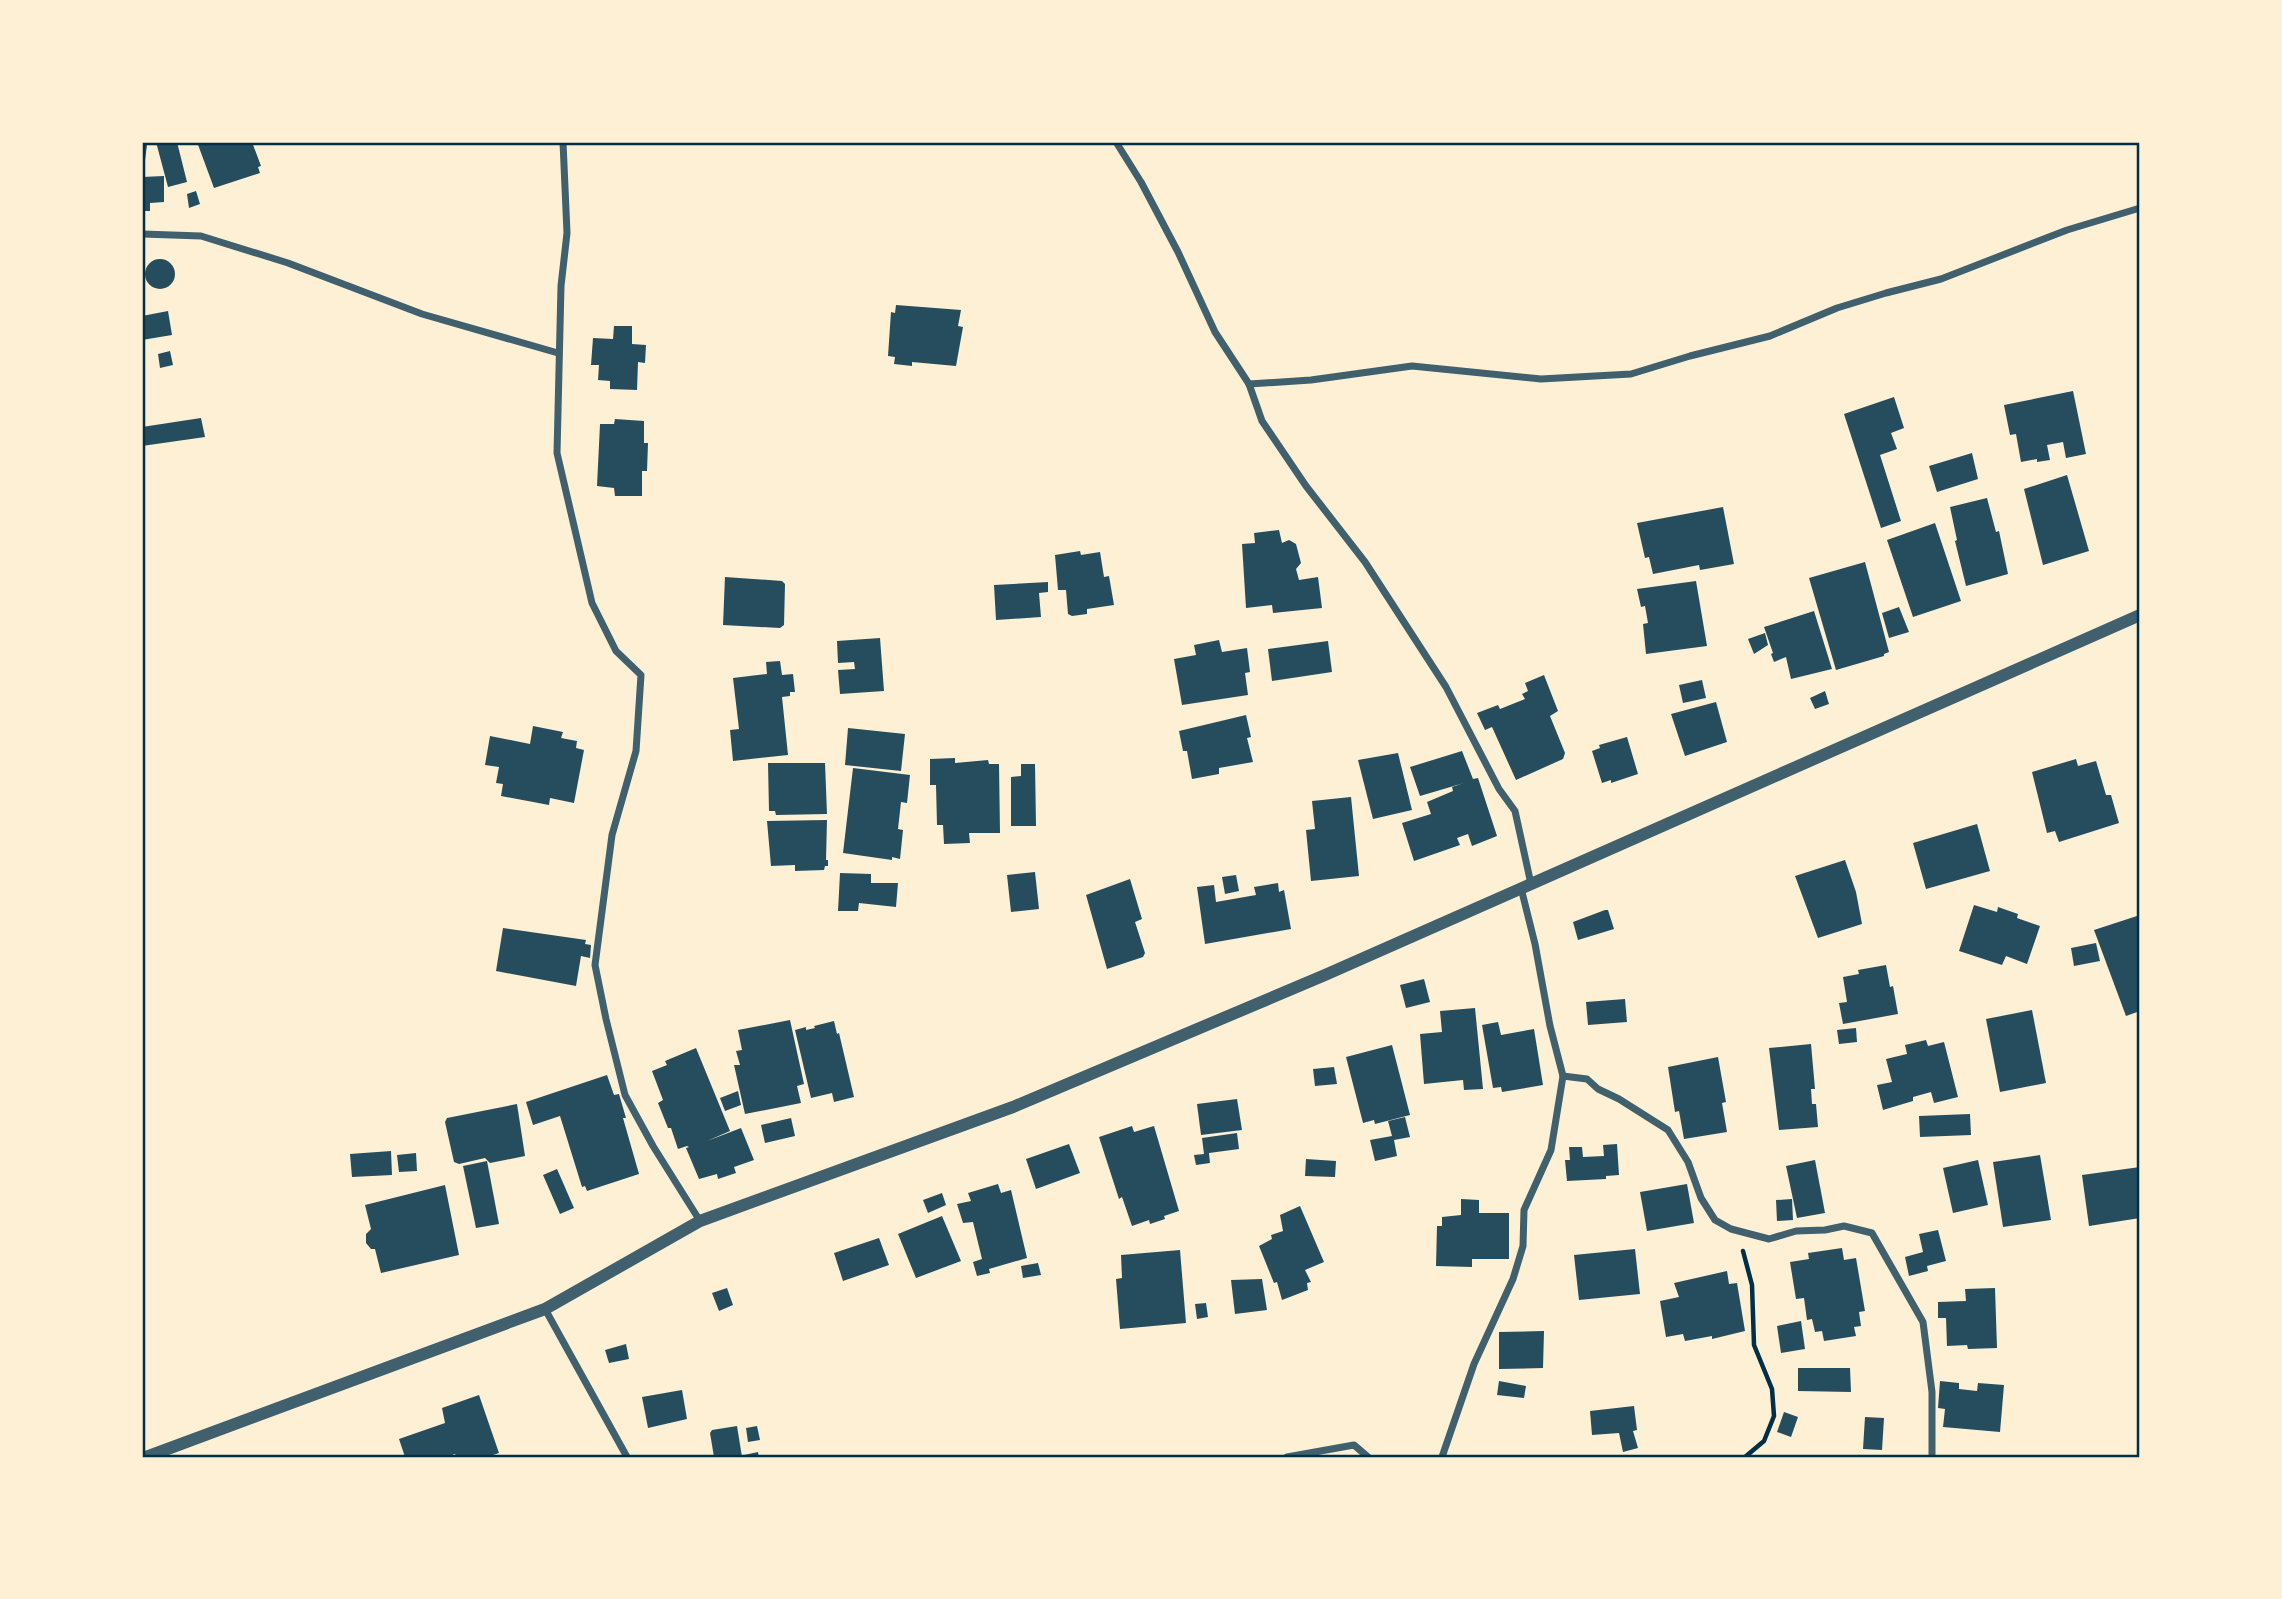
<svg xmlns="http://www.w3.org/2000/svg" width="2282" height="1599" font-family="'Public Sans',sans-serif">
  <rect width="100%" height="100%" fill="#fdf0d5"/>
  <g fill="#264d5e">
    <path d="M156,142h21l10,40 -19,5z"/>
    <path d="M197,142h55l9,24 -3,1 2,6 -46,15z"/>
    <path d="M142,145h5l-2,15h-3z"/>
    <path d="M164,176v26l-14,1v8h-8v-34z"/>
    <path d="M196,191l4,13 -11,4 -2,-14z"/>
    <circle cx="160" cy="274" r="15"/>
    <path d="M896,305l65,5 -3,16 5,1 -7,39 -44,-4v4l-18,-2 1,-7 -7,-1 3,-44 4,1z"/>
    <path d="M168,311l4,24 -30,5v-24z"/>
    <path d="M614,326h18v18l14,1 -1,18 -7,-1 -1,28 -27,-1v-8l-12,-1 1,-15h-8l2,-27 20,1z"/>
    <path d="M170,351l3,14 -13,3 -2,-14z"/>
    <path d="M2073,391l13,63 -20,4 -3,-16 -16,3 3,15 -13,2v-3l-16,3 -5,-28 -6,1 -6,-30z"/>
    <path d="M1894,397l10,31 -13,5 6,16 -17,6 21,66 -20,7 -37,-114z"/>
    <path d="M201,418l4,19 -63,9v-19z"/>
    <path d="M615,419l29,2v22h4l-1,28h-5v25h-27l-1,-8 -17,-2 3,-62h14z"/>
    <path d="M1972,453l6,26 -41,13 -8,-26z"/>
    <path d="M2067,475l22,76 -46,14 -19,-76z"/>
    <path d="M1987,498l9,34 3,-1 9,43 -42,12 -11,-45 2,-1 -7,-33z"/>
    <path d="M1723,507l11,57 -34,6 -1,-5 -46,9 -4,-17 -4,1 -8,-35z"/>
    <path d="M1935,523l26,78 -48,16 -26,-77z"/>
    <path d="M1279,530l3,13 7,-3 7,4 5,19 -5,6 3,11 19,-3 4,31 -49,5 -1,-8 -26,3 -4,-64 13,-1 -1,-10z"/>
    <path d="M1080,551l1,4 19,-3 4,25 5,-1 5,29 -27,4v5l-15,2 -4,-2 -2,-24h-8l-3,-35z"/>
    <path d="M1865,562l24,90 -5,2v2l-48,14 -27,-92z"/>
    <path d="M725,577l57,4 3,3 -1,41 -4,3 -57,-3z"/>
    <path d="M1696,581l11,65 -61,8 -3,-30 5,-1 -3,-17 -4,1 -4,-18z"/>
    <path d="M1048,582v10l-9,1 2,24 -45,3 -2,-35z"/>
    <path d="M1899,607l10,25 -20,6 -7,-25z"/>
    <path d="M1814,611l18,58 -41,10 -5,-22 -12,5 -3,-8 2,-1 -9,-26z"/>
    <path d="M1765,633l3,12 -14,9 -6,-15z"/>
    <path d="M880,638l4,53 -44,3 -2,-24 17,-1 -1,-7 -16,1 -1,-22z"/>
    <path d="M1219,640l3,12 25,-4 3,24 -5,1 3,22 -66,10 -8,-46 22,-4 -2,-10z"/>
    <path d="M1328,641l4,31 -60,9 -4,-32z"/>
    <path d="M780,661l2,14 11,-1 2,18h-5v4l-8,1 6,58 -55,6 -3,-31 9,-1 -6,-51 34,-4 -1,-12z"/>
    <path d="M1544,675l14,36 -8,5 15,37 -2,6 -47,21 -24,-53 -7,3 -8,-17 21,-8 2,4 25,-10 -3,-5 6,-3 -3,-8z"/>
    <path d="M1702,680l4,18 -23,5 -4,-18z"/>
    <path d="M1825,691l4,13 -14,5 -5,-11z"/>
    <path d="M1716,702l11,40 -42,14 -14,-42z"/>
    <path d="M1246,715l5,22 -4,1 6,24 -34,6v6l-27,5 -5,-28h-4l-4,-20z"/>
    <path d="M533,726l30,6 -2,6 16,3 -1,7 8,2 -10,53 -24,-5 -1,7 -48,-9 2,-12 -7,-1 3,-16 -14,-2 5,-29 40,8z"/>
    <path d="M848,728l57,6 -4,37 -56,-6z"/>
    <path d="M1627,737l11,37 -27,9v-3l-9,3 -10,-32 8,-3 -1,-3z"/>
    <path d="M1462,751l11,28 5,-1 19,58 -25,10 -4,-12 -11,4 3,7 -46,16 -12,-38 29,-9 -4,-12 26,-11 -1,-4 12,-4 -44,13 -10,-29z"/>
    <path d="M1398,753l14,57 -39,9 -15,-59z"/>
    <path d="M955,758v5l33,-3 1,4h10l1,69h-31l1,10 -26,1 -1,-19h-6l-1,-40h-6v-26z"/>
    <path d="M2076,759l2,7 18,-5 10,34h5l8,28 -60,19 -4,-11 -8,2 -15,-61z"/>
    <path d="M768,763h57l2,51 -51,1 -1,-4h-6z"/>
    <path d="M1021,764h14l1,62h-25v-49l10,-1z"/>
    <path d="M853,768l57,7 -3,28 -6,-1 -3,27 5,1 -3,29 -8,-2v3l-49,-7z"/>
    <path d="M1351,797l8,79 -48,5 -5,-51 9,-1 -3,-28z"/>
    <path d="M827,820l-1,40h2v6h-3l-1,4 -29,1v-6l-24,1 -4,-45z"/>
    <path d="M1977,824l13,47 -64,18 -13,-46z"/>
    <path d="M1845,860l11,32 6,32 -44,14 -23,-62z"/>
    <path d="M1035,872l4,37 -28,3 -4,-37z"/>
    <path d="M840,873l31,1v9h27l-2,24 -37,-4 -1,8h-20z"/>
    <path d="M1236,875l3,16 -14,3 -3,-17z"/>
    <path d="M1130,879l12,40 -7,3 10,31 -2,4 -36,12 -21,-74z"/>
    <path d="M1278,883l1,9 5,-2 7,39 -86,15 -8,-57 17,-2 2,17 40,-7 -2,-8z"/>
    <path d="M1974,905l23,7 1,-5 20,7 -1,4 23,8 -13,38 -21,-8 -4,9 -43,-14z"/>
    <path d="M1605,910h3l6,19 -36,11 -5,-18z"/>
    <path d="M2140,915v96l-14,5 -32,-86z"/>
    <path d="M503,928l83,12 -1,4 6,1 -1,13 -9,-2 -5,30 -80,-15z"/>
    <path d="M2096,943l4,18 -26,5 -3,-18z"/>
    <path d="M1886,965l4,22 3,-1 5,28 -55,10 -4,-21 8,-1 -4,-25 16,-3 -1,-4z"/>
    <path d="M1424,979l6,23 -24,6 -6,-23z"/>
    <path d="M1625,999l2,23 -39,3 -2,-23z"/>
    <path d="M1475,1008l8,81 -19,1 -1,-10 -39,4 -4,-50 22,-2 -2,-21z"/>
    <path d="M2032,1010l14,73 -46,9 -14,-73z"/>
    <path d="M790,1020l14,64 -7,2 4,17 -56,11 -11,-49h6l-4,-14 6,-1 -4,-20z"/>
    <path d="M834,1021l3,13 2,-1 15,64 -20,5 -2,-9 -21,5 -16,-68 11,-3v3l9,-2 -1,-2z"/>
    <path d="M1498,1022l3,13 33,-6 9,56 -41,7 -1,-5 -8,1 -11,-63z"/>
    <path d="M1856,1028l1,14 -18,2 -2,-14z"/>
    <path d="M1926,1040l2,6 16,-4 14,55 -24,6 -3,-11 -18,5v4l-30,9 -6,-25 15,-3 -6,-23 21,-5 -2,-9z"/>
    <path d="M1811,1044l4,45h-4l1,15h4l2,23 -39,3 -10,-82z"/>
    <path d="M1392,1045l18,70 -35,9 -1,-4 -11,3 -17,-66z"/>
    <path d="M696,1048l34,83 -23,10 34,-13 13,32 -20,7 2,6 -18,6 -1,-5 -18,5 -13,-31 3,-1 -2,-1 -9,3 -7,-21h-3l-10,-25 5,-3 -11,-29 15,-6 -2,-4z"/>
    <path d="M1718,1057l8,45 -4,1 5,29 -43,7 -5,-28 -4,1 -7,-45z"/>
    <path d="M1334,1067l3,17 -22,2 -2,-17z"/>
    <path d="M607,1075l7,20 5,-1 7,24h-3l16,56 -52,17 -2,-5 -3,1 -22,-71 -27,9 -7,-23z"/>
    <path d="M738,1091l3,14 -16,6 -5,-13z"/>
    <path d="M1237,1099l5,31 -41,5 -4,-31z"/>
    <path d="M517,1104l8,52 -35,7 -5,-5 -26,6 -5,-2 -9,-40 2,-4z"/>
    <path d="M1970,1114l1,21 -51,2 -1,-21z"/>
    <path d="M1405,1117l5,20 -16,3 3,16 -22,5 -5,-21 22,-4 -4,-15z"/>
    <path d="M791,1118l4,18 -30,7 -4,-18z"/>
    <path d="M1132,1126l2,6 20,-6 25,85 -15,5 1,3 -15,5 -1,-4 -17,6 -10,-29 -3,2 -20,-62z"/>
    <path d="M1237,1133l2,16 -30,4 1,10 -14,2 -2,-10 10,-1 -2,-16z"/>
    <path d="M1069,1144l11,29 -44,16 -10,-30z"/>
    <path d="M1617,1144l2,31 -13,1v3l-39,2 -2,-21h5l-1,-13h13l1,10 21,-1 -1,-11z"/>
    <path d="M391,1151l1,24 -40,2 -2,-23z"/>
    <path d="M416,1153l1,18 -18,1 -2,-17z"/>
    <path d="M2040,1155l11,65 -48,7 -10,-65z"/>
    <path d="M1306,1159l30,2 -1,16 -30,-1z"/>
    <path d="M1815,1160l10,53 -28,5 -11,-52z"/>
    <path d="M1978,1160l10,45 -35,8 -10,-45z"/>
    <path d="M487,1161l12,63 -23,4 -13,-62z"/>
    <path d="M2140,1167v51l-51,8 -7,-51z"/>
    <path d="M557,1169l17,39 -14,6 -17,-39z"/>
    <path d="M998,1184l3,9 10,-3 16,68 -38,11 1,4 -13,3 -4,-14 9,-3 -9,-37 -10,1 -6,-19 14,-3 -3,-8z"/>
    <path d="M1687,1184l7,39 -47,8 -7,-39z"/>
    <path d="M445,1185l14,70 -78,18 -6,-24h-4l-5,-6v-9l5,-5 -6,-24z"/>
    <path d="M942,1193l4,12 -18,8 -5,-13z"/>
    <path d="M1461,1199l18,1v13h30v46h-37v8l-36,-1 1,-40h5v-9l19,-2z"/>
    <path d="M1792,1199l1,21 -16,1 -1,-21z"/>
    <path d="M1300,1206l24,56 -19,8 6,12 -4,1 1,7 -26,10 -5,-18 -3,1 -15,-37 13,-7 -1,-4 12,-4 -3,-16z"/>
    <path d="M942,1216l19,45 -45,17 -18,-44z"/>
    <path d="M1938,1230l8,31 -19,5 1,5 -19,5 -4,-19 18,-5 -4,-18z"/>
    <path d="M879,1238l10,27 -46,16 -9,-28z"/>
    <path d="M1842,1248l2,12 12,-2 9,53 -6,1 2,14 -7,1 2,9 -32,5 -2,-10 -7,1 -3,-13 -5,1 -3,-22 -8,1 -6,-37 19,-3 -1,-6z"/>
    <path d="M1635,1249l5,45 -61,6 -5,-45z"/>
    <path d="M1180,1250l6,73 -66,6 -4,-50 6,-1 -1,-23z"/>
    <path d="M1038,1263l3,12 -18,3 -2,-12z"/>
    <path d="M1727,1271l2,13 8,-1 8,48 -33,8v-3l-27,5 -2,-7 -17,3 -6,-36 19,-4 -5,-14z"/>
    <path d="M1262,1279l5,31 -32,4 -4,-34z"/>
    <path d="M727,1288l6,17 -14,6 -7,-18z"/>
    <path d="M1995,1288l2,60 -29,1 -1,-4 -20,1 -1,-28h-8v-16l28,-1 -1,-12z"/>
    <path d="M1206,1303l2,14 -11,2 -2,-15z"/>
    <path d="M1801,1321l4,28 -24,4 -4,-27z"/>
    <path d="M1544,1331l-1,37 -44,1v-37z"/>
    <path d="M626,1344l3,15 -20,4 -4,-13z"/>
    <path d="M1798,1368h52l1,24 -53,-1z"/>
    <path d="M1499,1381l27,5 -2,12 -27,-3z"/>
    <path d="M1940,1381l19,2v6l18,2 1,-8 26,2 -4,47 -57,-5 2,-18 -7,-1z"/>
    <path d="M682,1390l5,29 -39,9 -6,-31z"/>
    <path d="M479,1395l20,58 -12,4h-30l-2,-3 -3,1 1,2h-48l-6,-18 46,-16 -3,-15z"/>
    <path d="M1634,1406l3,24 -4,1 5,17 -15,4 -4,-19 -27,2 -2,-24z"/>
    <path d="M1784,1412l14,5 -7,20 -14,-5z"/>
    <path d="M1865,1417l19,1 -2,32 -19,-1z"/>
    <path d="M737,1426l5,31h-28l-4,-24 2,-3z"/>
    <path d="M757,1426l3,14 -12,2 -2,-14z"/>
    <path d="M758,1452l1,5h-14l-1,-2z"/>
  </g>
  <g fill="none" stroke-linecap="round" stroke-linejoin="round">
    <path stroke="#003049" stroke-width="4.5" d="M1743,1251l9,34 2,60 18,44 2,27 -10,25 -19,16"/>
    <g stroke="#3f606c" stroke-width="7">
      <path d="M563,142l4,91 -6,53 -4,167 35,150 24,48 25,24 -5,76 -24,84 -17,130 11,54 19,76 28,51 47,75"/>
      <path d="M1116,142l25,40 37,70 37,80 34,52 13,37 44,65 59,76 81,125 53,102 16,22 16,73"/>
      <path d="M142,234l59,2 87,27 134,51 136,39"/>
      <path d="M1249,384l62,-4 101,-14 129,13 90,-5 59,-18 80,-20 67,-28 49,-15 55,-14 126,-49 73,-22"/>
      <path d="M1563,1076l24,3 11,10 21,10 49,31 20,32 13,36 14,22 16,9 38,10 27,-8 29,-1 19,-4 28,7 51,89 9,70v65"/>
      <path d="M545,1309l82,148"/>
      <path d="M1287,1457l67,-12 14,12"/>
      <path d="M1442,1457l32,-93 39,-85 10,-33 1,-36 27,-60 12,-74 -13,-50 -15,-82 -14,-56"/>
    </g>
    <path stroke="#3f606c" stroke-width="12" d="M146,1457l399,-148 155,-88 313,-114 312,-132 815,-360"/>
  </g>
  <rect width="2282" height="1599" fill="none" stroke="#fdf0d5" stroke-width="287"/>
  <rect x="144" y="144" width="1994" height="1312" fill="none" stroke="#003049" stroke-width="2.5"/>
</svg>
